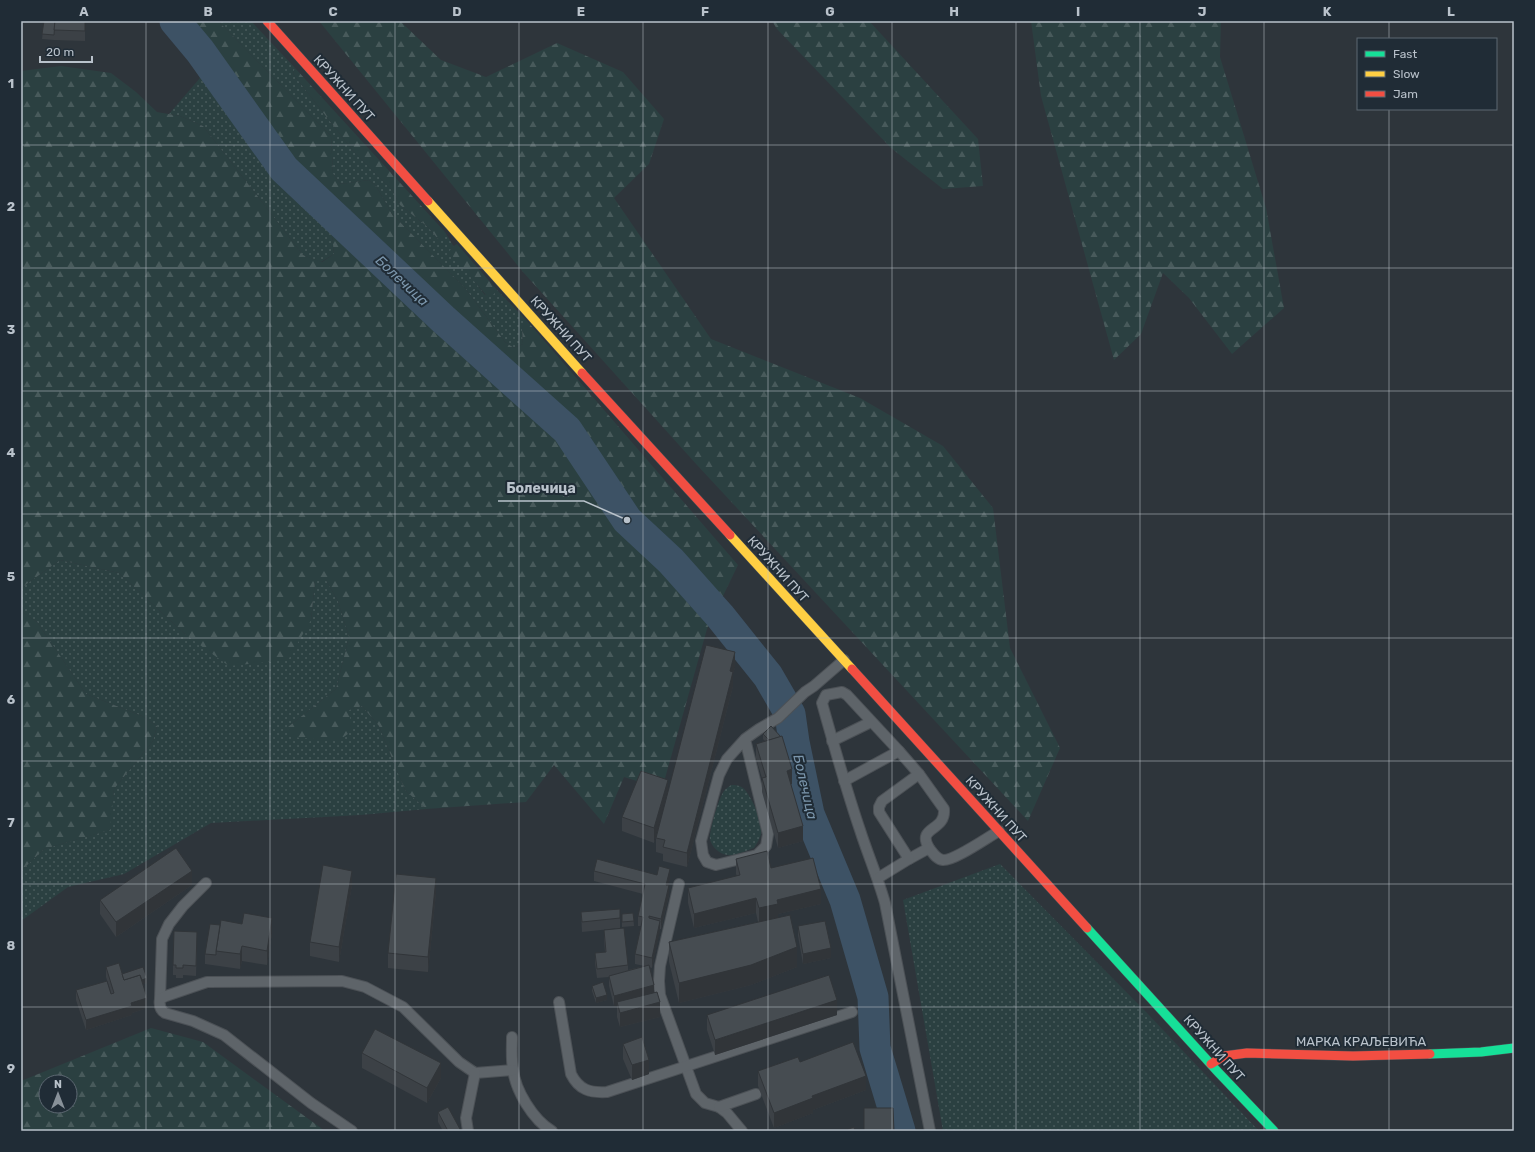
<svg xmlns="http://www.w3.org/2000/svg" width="1535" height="1152" font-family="Rubik,sans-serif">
  <defs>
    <pattern id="grass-dots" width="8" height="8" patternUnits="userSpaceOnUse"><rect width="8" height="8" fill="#2b4041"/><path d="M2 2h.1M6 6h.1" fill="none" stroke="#485a5b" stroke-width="1.8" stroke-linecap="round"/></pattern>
    <pattern id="forest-firs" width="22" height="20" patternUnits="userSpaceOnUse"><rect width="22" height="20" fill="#2b4041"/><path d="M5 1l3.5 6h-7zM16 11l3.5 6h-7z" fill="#485a5b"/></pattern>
  </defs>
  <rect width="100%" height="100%" fill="#2e353b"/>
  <g fill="url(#grass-dots)">
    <path d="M218,21h33l44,47 -2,6 61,78 38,38 8,15 28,22 10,12 7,-7 30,50 10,13 12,-5 31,32 -6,6 1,16 -9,4 -9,-6 -40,-54 -73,-74 -16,-28 -7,-6 -28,4 -8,-10 -2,-38z"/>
    <path d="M200,78l86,99 44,38 4,39 -13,8 -18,-7 -100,-129 -23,-10 -11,-2z"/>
    <path d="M60,560l59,13 67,62 125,-15 4,-40h11l12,21 11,36 -13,52 -48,38 74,-21 17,20 26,64 21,19 -65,6 -150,8 -87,51 -56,13 -47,34v-50l23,-22 65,-19 5,-41 39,-48 4,-15 -15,-10 -56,-22 -49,-72 -16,-11v-23z"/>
    <path d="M731,785c5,0 8,0 12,3 6,4 19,32 19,40 0,7 -4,14 -8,20 -9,3 -18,8 -27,7 -8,-1 -16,-9 -17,-16 -1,-8 9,-42 14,-48 2,-3 5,-4 7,-6z"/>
    <path d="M1000,864l147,149 112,118h-316l-40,-231z"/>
  </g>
  <g fill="url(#forest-firs)" fill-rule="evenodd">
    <path d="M164,21h54l113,115 2,38 8,10 28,-4 7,6 16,28 73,74 40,54 9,6 9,-4 -1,-16 2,-6h4l210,243 -31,64 -45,160 -38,-12 -20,47 -50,-59 -28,37 -100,7 -21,-19 -26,-64 -17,-20 -13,4 3,21 -14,10 -47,-4 -3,-10 48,-38 13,-52 -11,-36 -12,-21h-11l-4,40 -23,40 -59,6 -43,-31 -67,-62 -59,-13 -39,28v-517l40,-5 50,7 25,19 21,20 23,4 23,10 100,129 19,7 12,-8 -4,-39 -44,-38 -86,-99 -24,-45z"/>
    <path d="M319,21h81l41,39 45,17 71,-34 66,29 41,47 -15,45 -35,34 97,141 149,59 83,48 50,62 17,140 50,100 -32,73 -331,-356 -174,-193z"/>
    <path d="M772,21h99l-1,1 108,117 5,47 -40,3 -52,-41 -114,-119z"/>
    <path d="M1031,21h190l-1,36 46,151 18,100 -52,46 -43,-56 -26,-25 -22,61 -27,26 -73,-264z"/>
    <path d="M295,68l150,164 -2,5 -5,2 -10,-12 -28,-22 -8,-15 -38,-38 -61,-78z"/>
    <path d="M457,244l40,46 -4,5h-7l-37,-43 3,-5z"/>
    <path d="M21,611l16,11 49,72 56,22 15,10 -4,15 -39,48 -4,41 -66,19 -23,22z"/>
    <path d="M151,1028l52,14 122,89h-304v-50zM46,1082h24v24h-24z"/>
  </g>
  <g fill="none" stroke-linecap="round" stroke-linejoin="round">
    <path stroke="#3d5265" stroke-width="31" d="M175,21l25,30 84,118 159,150 124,111 60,90 44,41 49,55 48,60 22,38 4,28 15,72 36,86 28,97 2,51 25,83"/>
    <defs>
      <g id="lane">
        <path d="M745,739l23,95 -2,12 -9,9 -41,10 -9,-3 -4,-7 -2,-14 18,-66 8,-16 18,-20 14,-10 19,-11 27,-26 9,-6 30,-26"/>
        <path d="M832,741l39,-19"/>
        <path d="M844,781l55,-30"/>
        <path d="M929,848c-13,-22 17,-16 15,-39l-25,-35 -20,-23 -52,-56 -5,-3 -16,3 -4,8c12,43 24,86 38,127 8,25 18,48 25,73l45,228"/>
        <path d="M909,859l20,-11c4,5 7,11 14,12 11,1 45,-23 56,-29"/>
        <path d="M878,878l31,-19 -30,-47v-5l3,-6 37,-27"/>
        <path d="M679,884l-19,82 -1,15 1,14 36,99 9,9 14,4 8,6 15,18"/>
        <path d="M160,999l2,-60 7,-15 14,-18 23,-23"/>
        <path d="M559,1002l12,72c8,16 19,19 36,18l245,-80"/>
        <path d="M512,1037c0,10 -1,21 1,32 2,21 20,51 39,62"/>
        <path d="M719,1107l37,-13"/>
        <path d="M352,1131l-41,-28 -87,-68 -31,-14 -28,-8c-5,-3 -6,-8 -5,-14l6,-3 41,-14 135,-1 23,6 38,20 56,55 16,11 38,-3"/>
        <path d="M468,1131l-2,-13 9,-45"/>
      </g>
      <g id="fast">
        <path d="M1087,928l130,143 57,60"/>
        <path d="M1430,1054l51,-2 33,-4"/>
      </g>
      <g id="slow">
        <path d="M428,201l154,172"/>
        <path d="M730,535l122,134"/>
      </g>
      <g id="jam">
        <path d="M267,21l161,180"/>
        <path d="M582,373l148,162"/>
        <path d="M852,669l235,259"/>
        <path d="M1211,1064l13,-8 23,-3 106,3 77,-2"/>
      </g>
    </defs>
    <use href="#lane" stroke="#4c5156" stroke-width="12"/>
    <use href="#fast" stroke="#4c5156" stroke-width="10"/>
    <use href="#slow" stroke="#4c5156" stroke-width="10"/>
    <use href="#jam" stroke="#4c5156" stroke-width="10"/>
    <use href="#lane" stroke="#5e6469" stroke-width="10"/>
    <use href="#fast" stroke="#16e098" stroke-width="9"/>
    <use href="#slow" stroke="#ffcf43" stroke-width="9"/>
    <use href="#jam" stroke="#f24e42" stroke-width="9"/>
  </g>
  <g fill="#3c4146">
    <path d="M44,21l41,8v12l-31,-1 -12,-1z"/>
    <path d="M735,667l-2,7v12l-46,181 -24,-6v-7l-7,-2v-14l5,-20 -7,25 -32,-12v-14l46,-25z"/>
    <path d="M771,726l21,58h-1l12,57 -25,7 -16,-56v-14l-6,-20v-14l9,-3 -2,-2v-5z"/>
    <path d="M736,859l35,9 50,36 -43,10v4l19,49 -46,18 -72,18 -10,-41v-20l89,-20 -2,-9 -62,15 -6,-25v-15l49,-12 -1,-2z"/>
    <path d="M594,871l76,8 -2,6 1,10 -8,34h-1l-8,39 -3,-1 11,50 -40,10 -3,-10v-11h-3l-5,-20v-9l-12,1 -2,-15v-10l10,-1 -1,-12v-10l24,35v5l16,-4 -9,-2v-10l6,-28h-3v-10l5,-22 -49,-13z"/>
    <path d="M192,885l-76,52 -16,-23v-14z"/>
    <path d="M352,885l-13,77 -29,-6v-14z"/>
    <path d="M436,893l-8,79 -40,-4v-15z"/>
    <path d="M581,912l39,6v10l-38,4z"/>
    <path d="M633,913l1,13 -12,1v-13z"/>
    <path d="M798,926l33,32 -28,6 -5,-28z"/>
    <path d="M272,933l-5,32 -25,-4 -2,8 -35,-5v-10z"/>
    <path d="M197,942l-1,34 -13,-1v3h-7v-3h-3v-10z"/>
    <path d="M106,967l41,16 -4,1 4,24 -15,5v2l-46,15 -10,-30v-10l35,3 -5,-16z"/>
    <path d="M592,986l15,14 -11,3 -4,-12z"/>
    <path d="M707,1015h130l-122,40 -8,-25z"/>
    <path d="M623,1044l26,30 -17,6 -9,-21z"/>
    <path d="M362,1053l79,25 -14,25 -65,-35z"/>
    <path d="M800,1062l66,28 -53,20v3l-39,15 -16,-42v-15z"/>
    <path d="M438,1112l23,19h-18l-5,-9z"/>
  </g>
  <g fill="#313539">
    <path d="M735,652v15l-2,7v12l-46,181v-14z"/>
    <path d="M792,769v15l-5,1v-14z"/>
    <path d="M668,780v15l-14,48v-15z"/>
    <path d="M803,826v15l-25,7v-15z"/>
    <path d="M670,869v10l-4,15v-9z"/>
    <path d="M192,871v14l-76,52v-15z"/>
    <path d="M352,871v14l-13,77v-15z"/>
    <path d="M436,878v15l-8,79v-15z"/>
    <path d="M669,885v10l-8,34v-10z"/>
    <path d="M821,889v15l-43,10v4l-19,5v-15l18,-8z"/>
    <path d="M756,898v15l-62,15v-14z"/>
    <path d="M272,918v15l-5,32v-14z"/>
    <path d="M660,921v10l-8,37v-10z"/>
    <path d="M242,946v15l-2,8v-15z"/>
    <path d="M797,947v20l-46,18 -72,18v-20z"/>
    <path d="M831,948v10l-28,6v-10z"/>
    <path d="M147,978v5l-23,7v-5z"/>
    <path d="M654,985v10l-37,7v4h-3v-10z"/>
    <path d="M607,995v5l-11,3v-5z"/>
    <path d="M147,998v10l-15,5v2l-46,15v-10l45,-17z"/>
    <path d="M837,1000v15l-122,40v-15z"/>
    <path d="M660,1002v15l-40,10v-14z"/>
    <path d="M649,1060v14l-17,6v-15z"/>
    <path d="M441,1063v15l-14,25v-15z"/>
    <path d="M866,1076v14l-53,20v3l-39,15v-15l38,-17z"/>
  </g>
  <g fill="#464c51" stroke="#313539">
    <path d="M44,21h11l-1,14 -12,-1z"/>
    <path d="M55,21h30v10l-31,-1z"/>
    <path d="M706,645l29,7 -5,19 3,1 -46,181 -24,-6 2,-7 -9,-2z"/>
    <path d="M771,726l10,11 -12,3 -6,-6z"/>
    <path d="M782,736l10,33 -5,2 16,55 -25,7 -16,-55 4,-1 -10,-33z"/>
    <path d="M641,771l27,9 -14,48 -32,-11z"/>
    <path d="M176,848l16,23 -76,51 -16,-22z"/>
    <path d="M767,851l4,17 42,-10 8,31 -44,11 1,4 -19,4 -3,-10 -62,16 -6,-26 52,-13 -4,-16z"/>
    <path d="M597,859l60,16 2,-9 11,3 -4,16h3l-8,34 -12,-3v2l11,3 -8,37 -17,-4 8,-37 -5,-1 7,-32 -51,-13z"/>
    <path d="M323,865l29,6 -13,76 -29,-5z"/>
    <path d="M396,874l40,4 -8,79 -40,-4z"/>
    <path d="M620,909v9l-38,4 -1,-10z"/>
    <path d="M244,913l28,5 -5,33 -25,-5 -2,8 -24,-3 5,-31 21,4z"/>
    <path d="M633,913l1,8 -12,1v-8z"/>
    <path d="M790,915l7,32 -46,18 -72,18 -10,-41z"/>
    <path d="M825,921l6,27 -28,6 -5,-28z"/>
    <path d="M210,924l10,1 -4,26v4l-11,-1z"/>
    <path d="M624,928l4,37 -31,4 -2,-16 11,-1 -2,-22z"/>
    <path d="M174,931l23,1 -1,34 -13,-1v3h-7v-3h-3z"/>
    <path d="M119,963l5,17 16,-5 7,23 -16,5 1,3 -46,14 -10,-30 31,-9 4,13 3,-1 -8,-26z"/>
    <path d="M649,965l5,20 -40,11 -5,-20z"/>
    <path d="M143,967l4,11 -5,2 -2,-5 -16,5 -2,-6z"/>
    <path d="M829,975l8,25 -122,40 -8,-25z"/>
    <path d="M603,982l4,13 -11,3 -4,-12z"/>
    <path d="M657,992l3,10 -40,11 -3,-11z"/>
    <path d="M375,1029l66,34 -14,25 -65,-35z"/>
    <path d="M642,1037l7,23 -17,5 -9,-21z"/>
    <path d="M853,1042l13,34 -54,20 1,2 -39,15 -16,-42 40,-14 2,5z"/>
    <path d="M448,1107l13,24h-13l-10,-19z"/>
    <path d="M864,1108h29l1,23h-30z"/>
    <path d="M854,1127l1,4h-12z"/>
  </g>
  <path fill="none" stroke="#b9c2cb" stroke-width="1" stroke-opacity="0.55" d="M146,21v1110M270,21v1110M395,21v1110M519,21v1110M643,21v1110M768,21v1110M892,21v1110M1016,21v1110M1140,21v1110M1264,21v1110M1389,21v18M1389,109v1022M21,145h1493M21,268h1493M21,391h1493M21,514h1493M21,638h1493M21,761h1493M21,884h1493M21,1007h1493"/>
  <g text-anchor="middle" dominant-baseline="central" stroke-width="4" stroke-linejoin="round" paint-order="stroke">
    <g font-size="13" fill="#b9c2cb" stroke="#202c36">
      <text transform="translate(344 88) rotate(48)">КРУЖНИ ПУТ</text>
      <text transform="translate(561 329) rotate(48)">КРУЖНИ ПУТ</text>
      <text transform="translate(778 569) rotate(48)">КРУЖНИ ПУТ</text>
      <text transform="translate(996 809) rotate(48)">КРУЖНИ ПУТ</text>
      <text x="1361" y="1041">МАРКА КРАЉЕВИЋА</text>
      <text transform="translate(1214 1048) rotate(48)">КРУЖНИ ПУТ</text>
    </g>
    <g font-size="14" font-style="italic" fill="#7b96ac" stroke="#202c36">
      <text transform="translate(402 281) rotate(43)">Болечица</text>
      <text transform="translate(805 787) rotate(77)">Болечица</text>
    </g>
  </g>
  <path fill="none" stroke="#b9c2cb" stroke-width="1.5" d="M627 520L584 501H498"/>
  <circle fill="#b9c2cb" stroke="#202c36" stroke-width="1.5" cx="627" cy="520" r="4"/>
  <g font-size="14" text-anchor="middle" font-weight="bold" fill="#b9c2cb" stroke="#202c36" stroke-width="4" stroke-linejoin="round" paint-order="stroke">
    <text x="541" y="493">Болечица</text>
  </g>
  <rect width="1535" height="1152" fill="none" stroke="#202c36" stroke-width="44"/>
  <rect x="1357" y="38" width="140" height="72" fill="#202c36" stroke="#5d6872"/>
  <rect x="1365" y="51" width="20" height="6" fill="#16e098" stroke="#5d6872"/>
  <text x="1393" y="58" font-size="12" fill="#b9c2cb">Fast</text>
  <rect x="1365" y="71" width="20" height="6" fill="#ffcf43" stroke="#5d6872"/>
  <text x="1393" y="78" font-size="12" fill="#b9c2cb">Slow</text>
  <rect x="1365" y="91" width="20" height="6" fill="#f24e42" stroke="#5d6872"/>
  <text x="1393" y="98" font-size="12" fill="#b9c2cb">Jam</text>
  <g transform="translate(58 1094)"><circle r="19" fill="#202c36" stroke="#5d6872"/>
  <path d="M0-3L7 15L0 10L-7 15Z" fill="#889199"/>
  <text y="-6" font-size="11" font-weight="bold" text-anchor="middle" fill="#b9c2cb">N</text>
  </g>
  <path d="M40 56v6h52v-6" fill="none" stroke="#b9c2cb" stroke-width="2"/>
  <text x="46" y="56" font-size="12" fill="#b9c2cb" stroke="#202c36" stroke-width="3" paint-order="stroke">20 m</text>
  <rect x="22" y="22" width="1491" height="1108" fill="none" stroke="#b9c2cb" stroke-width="1.5"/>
  <g font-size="13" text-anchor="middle" font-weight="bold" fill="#b9c2cb">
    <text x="84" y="16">A</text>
    <text x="208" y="16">B</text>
    <text x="333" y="16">C</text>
    <text x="457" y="16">D</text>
    <text x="581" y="16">E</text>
    <text x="705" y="16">F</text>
    <text x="830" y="16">G</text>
    <text x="954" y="16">H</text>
    <text x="1078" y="16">I</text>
    <text x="1202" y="16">J</text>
    <text x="1327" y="16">K</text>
    <text x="1451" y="16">L</text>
    <text x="11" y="88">1</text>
    <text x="11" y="211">2</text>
    <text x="11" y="334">3</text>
    <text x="11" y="457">4</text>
    <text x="11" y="581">5</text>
    <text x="11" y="704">6</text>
    <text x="11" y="827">7</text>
    <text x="11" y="950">8</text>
    <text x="11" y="1073">9</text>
  </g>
</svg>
